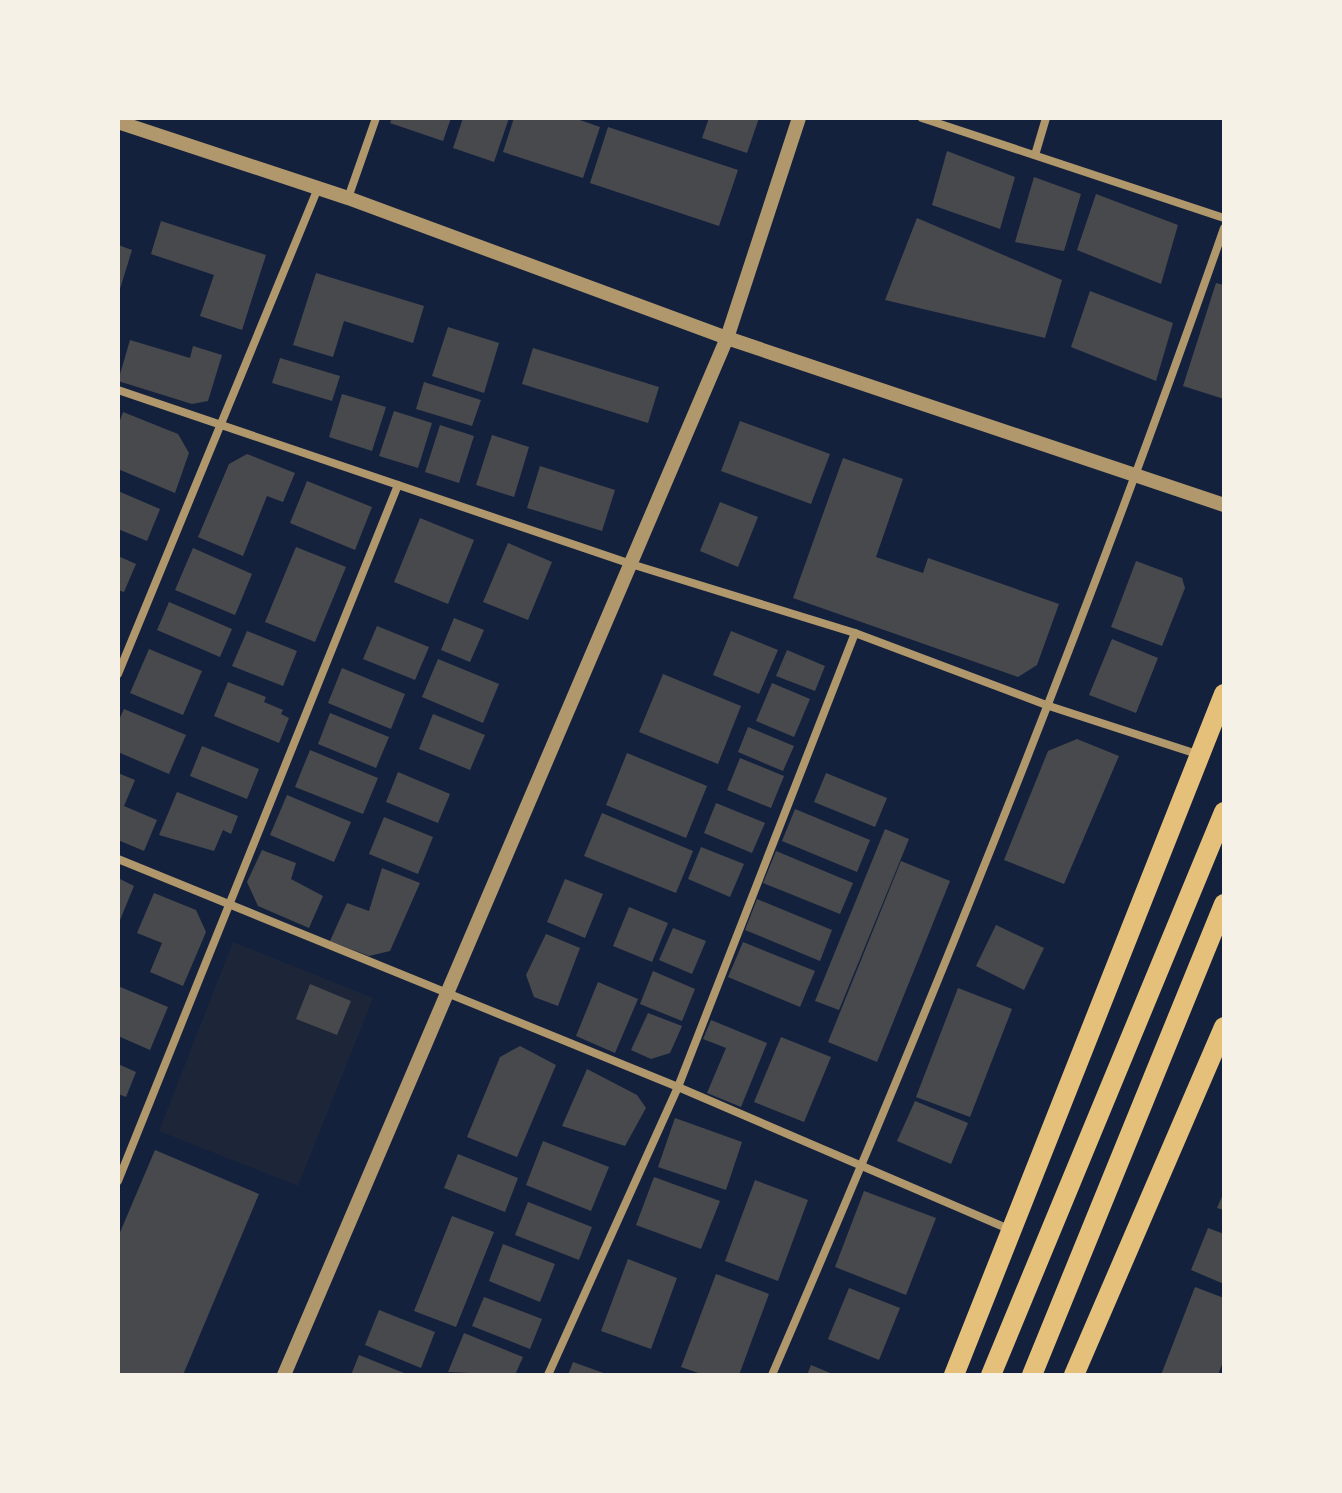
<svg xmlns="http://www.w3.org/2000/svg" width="1342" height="1493" font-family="Overpass,sans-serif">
  <rect width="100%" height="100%" fill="#14213d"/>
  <path fill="#1d2539" d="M233,942l140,56 -75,188 -139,-55z"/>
  <g fill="#48494c">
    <path d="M392,118h59l-8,23 -53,-18z"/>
    <path d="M463,118h46l-15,44 -41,-14z"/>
    <path d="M514,118h60l26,9 -17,51 -80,-26z"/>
    <path d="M709,118h50l-12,35 -45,-15z"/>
    <path d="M608,127l130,43 -19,56 -129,-43z"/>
    <path d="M947,151l68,26 -15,52 -68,-24z"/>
    <path d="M1034,177l47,17 -17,57 -49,-9z"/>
    <path d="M1096,194l82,31 -17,59 -84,-34z"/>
    <path d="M917,218l145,62 -17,58 -160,-38z"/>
    <path d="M161,221l105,34 -24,75 -42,-14 14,-41 -63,-21z"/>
    <path d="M118,245l14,5 -13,42 -1,-1z"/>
    <path d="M316,273l108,33 -11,37 -69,-22 -11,36 -40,-12z"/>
    <path d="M1216,283l8,2v114l-41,-13z"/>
    <path d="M1090,291l83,32 -17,58 -85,-34z"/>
    <path d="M448,327l51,16 -15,50 -52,-17z"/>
    <path d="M130,340l60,18 3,-12 29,9 -14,46 -16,3 -74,-23z"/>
    <path d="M533,348l126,39 -11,36 -126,-39z"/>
    <path d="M280,358l60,18 -8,25 -60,-18z"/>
    <path d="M424,382l57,18 -9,26 -56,-17z"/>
    <path d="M342,394l44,13 -14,44 -43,-14z"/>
    <path d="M394,411l38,12 -14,45 -39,-12z"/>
    <path d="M123,412l55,22 11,19 -14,40 -57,-24v-43z"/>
    <path d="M740,421l90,33 -19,50 -90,-33z"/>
    <path d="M440,425l34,11 -15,47 -34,-11z"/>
    <path d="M492,435l37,12 -15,50 -38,-12z"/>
    <path d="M247,454l48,19 -12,29 -16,-6 -24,60 -45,-19 31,-73z"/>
    <path d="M843,458l60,21 -27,78 47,16 5,-15 131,46 -22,61 -19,12 -225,-79z"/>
    <path d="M540,466l75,24 -13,41 -75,-23z"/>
    <path d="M307,481l65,26 -17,43 -65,-27z"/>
    <path d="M118,491l42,18 -13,32 -29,-12z"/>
    <path d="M720,502l38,15 -20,50 -38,-16z"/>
    <path d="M420,518l54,22 -26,64 -54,-22z"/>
    <path d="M508,543l44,19 -24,58 -45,-18z"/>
    <path d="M296,547l50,20 -31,75 -50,-20z"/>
    <path d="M193,548l59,26 -17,41 -60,-25z"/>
    <path d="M118,556l18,8 -12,28 -6,-2z"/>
    <path d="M1136,561l46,17 3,10 -23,58 -51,-19z"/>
    <path d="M169,602l63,27 -12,28 -63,-27z"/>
    <path d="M454,618l30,12 -14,32 -29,-12z"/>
    <path d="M377,626l52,21 -14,33 -52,-21z"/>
    <path d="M247,631l50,20 -14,35 -51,-20z"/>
    <path d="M731,631l47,19 -19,44 -46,-19z"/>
    <path d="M1112,639l46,19 -22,55 -47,-18z"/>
    <path d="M149,649l53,22 -19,44 -53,-22z"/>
    <path d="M787,650l38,16 -10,25 -39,-15z"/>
    <path d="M438,659l61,25 -16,39 -61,-26z"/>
    <path d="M342,668l63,26 -14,35 -63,-26z"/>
    <path d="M663,674l78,32 -23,58 -79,-32z"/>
    <path d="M228,682l38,15 -2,5 19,8 -2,4 8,4 -10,25 -65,-27z"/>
    <path d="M772,683l38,16 -16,38 -38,-16z"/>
    <path d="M124,709l62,26 -17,39 -51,-22v-30z"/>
    <path d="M330,713l59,24 -13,31 -58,-24z"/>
    <path d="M433,714l52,21 -15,35 -51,-21z"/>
    <path d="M748,727l46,19 -11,25 -45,-19z"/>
    <path d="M1077,739l42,17 -55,128 -60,-24 44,-109z"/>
    <path d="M202,746l57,23 -12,30 -57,-23z"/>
    <path d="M310,750l68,28 -15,36 -68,-27z"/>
    <path d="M627,753l80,33 -21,52 -80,-33z"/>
    <path d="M740,758l44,18 -13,32 -44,-18z"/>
    <path d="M398,772l52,22 -12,29 -52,-21z"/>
    <path d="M118,773l17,7 -11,26 33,14 -13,31 -26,-11z"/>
    <path d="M826,773l61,25 -12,29 -61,-25z"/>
    <path d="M177,792l61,24 -7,18 -8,-4 -9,21 -55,-16z"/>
    <path d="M287,795l64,27 -17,40 -64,-27z"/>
    <path d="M716,803l49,20 -13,30 -48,-20z"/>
    <path d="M795,809l75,31 -13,32 -75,-31z"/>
    <path d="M602,813l91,38 -17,42 -92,-37z"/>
    <path d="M384,817l49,20 -15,37 -49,-20z"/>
    <path d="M885,829l24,10 -70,171 -24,-9z"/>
    <path d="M701,847l43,17 -14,33 -42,-18z"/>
    <path d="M262,850l34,13 -5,16 32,17 -14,32 -51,-22 -11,-24z"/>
    <path d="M776,851l77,32 -13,31 -77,-31z"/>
    <path d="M901,861l49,20 -73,181 -49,-20z"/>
    <path d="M382,868l38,15 -30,68 -21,5 -39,-15 17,-38 22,8z"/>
    <path d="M118,878l16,8 -16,39z"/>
    <path d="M565,879l38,15 -18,44 -38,-16z"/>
    <path d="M154,893l42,17 10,22 -23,54 -33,-14 12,-29 -25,-10z"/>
    <path d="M757,899l75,31 -12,31 -75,-31z"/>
    <path d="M629,907l39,16 -16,39 -39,-16z"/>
    <path d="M996,925l48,23 -20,42 -48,-24z"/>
    <path d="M673,928l33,13 -14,33 -33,-14z"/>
    <path d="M546,934l34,14 -22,58 -24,-9 -8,-22z"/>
    <path d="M743,942l72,29 -15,36 -72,-30z"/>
    <path d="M653,971l42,18 -13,32 -42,-17z"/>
    <path d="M598,982l40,17 -23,54 -39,-17z"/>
    <path d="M310,984l41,17 -14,34 -41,-16z"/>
    <path d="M118,986l50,21 -18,43 -32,-14z"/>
    <path d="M958,988l54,21 -42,108 -54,-20z"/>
    <path d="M648,1013l34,13 -12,27 -19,6 -20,-9z"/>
    <path d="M711,1020l56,23 -26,64 -34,-14 19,-45 -23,-9z"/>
    <path d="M781,1037l50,20 -27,65 -50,-20z"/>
    <path d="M520,1046l36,19 -39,92 -50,-20 33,-80z"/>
    <path d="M118,1064l18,8 -10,25 -8,-3z"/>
    <path d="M587,1069l50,26 9,13 -21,38 -63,-20z"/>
    <path d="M915,1101l53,22 -17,41 -54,-23z"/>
    <path d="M675,1118l67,24 -16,48 -68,-23z"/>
    <path d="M543,1141l66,26 -18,44 -65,-26z"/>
    <path d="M155,1150l104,44 -76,181h-65v-138z"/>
    <path d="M458,1154l60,24 -13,34 -61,-24z"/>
    <path d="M654,1177l66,24 -19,48 -65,-24z"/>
    <path d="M755,1180l53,20 -30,81 -53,-20z"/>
    <path d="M864,1191l72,27 -30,77 -71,-28z"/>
    <path d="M1224,1192v18l-7,-2z"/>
    <path d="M528,1202l64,25 -13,33 -64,-25z"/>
    <path d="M452,1216l42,16 -38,95 -42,-16z"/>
    <path d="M1208,1228l16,6v50l-33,-14z"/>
    <path d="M503,1244l52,20 -15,38 -51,-21z"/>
    <path d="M628,1259l49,19 -26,71 -50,-18z"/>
    <path d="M716,1274l53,20 -30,81h-35l-23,-8z"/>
    <path d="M1195,1287l29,11v61l-6,16h-57z"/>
    <path d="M849,1288l51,20 -21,52 -51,-21z"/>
    <path d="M484,1297l58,22 -12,30 -58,-23z"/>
    <path d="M379,1310l56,22 -14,36 -56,-23z"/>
    <path d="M464,1333l59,24 -8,18 -67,-3z"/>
    <path d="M359,1355l50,20h-58z"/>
    <path d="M573,1362l36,13h-41z"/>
    <path d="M811,1365l24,10h-28z"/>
  </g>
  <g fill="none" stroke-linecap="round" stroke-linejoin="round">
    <g stroke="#b1986c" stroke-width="8">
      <path d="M922,118l302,100"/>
      <path d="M1035,155l11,-37"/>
      <path d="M348,198l28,-80"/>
      <path d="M118,390l513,174 224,69 194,73 148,48"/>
      <path d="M118,674l200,-486"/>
      <path d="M118,859l560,228 333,143"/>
      <path d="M118,1181l280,-696"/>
      <path d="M548,1375l130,-288 177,-454"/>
      <path d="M772,1375c163,-378 317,-759 452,-1147"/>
    </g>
    <g stroke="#b1986c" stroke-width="14">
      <path d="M118,122l230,76 379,140 497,167"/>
      <path d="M284,1375l443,-1037 72,-220"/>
    </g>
    <g stroke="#e5c07b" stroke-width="20">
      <path d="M954,1375l270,-681"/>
      <path d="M991,1375l233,-563"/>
      <path d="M1032,1375l192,-471"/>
      <path d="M1074,1375l150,-348"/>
    </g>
  </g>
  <rect width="1342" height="1493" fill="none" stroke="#f6f1e7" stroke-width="240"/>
</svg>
